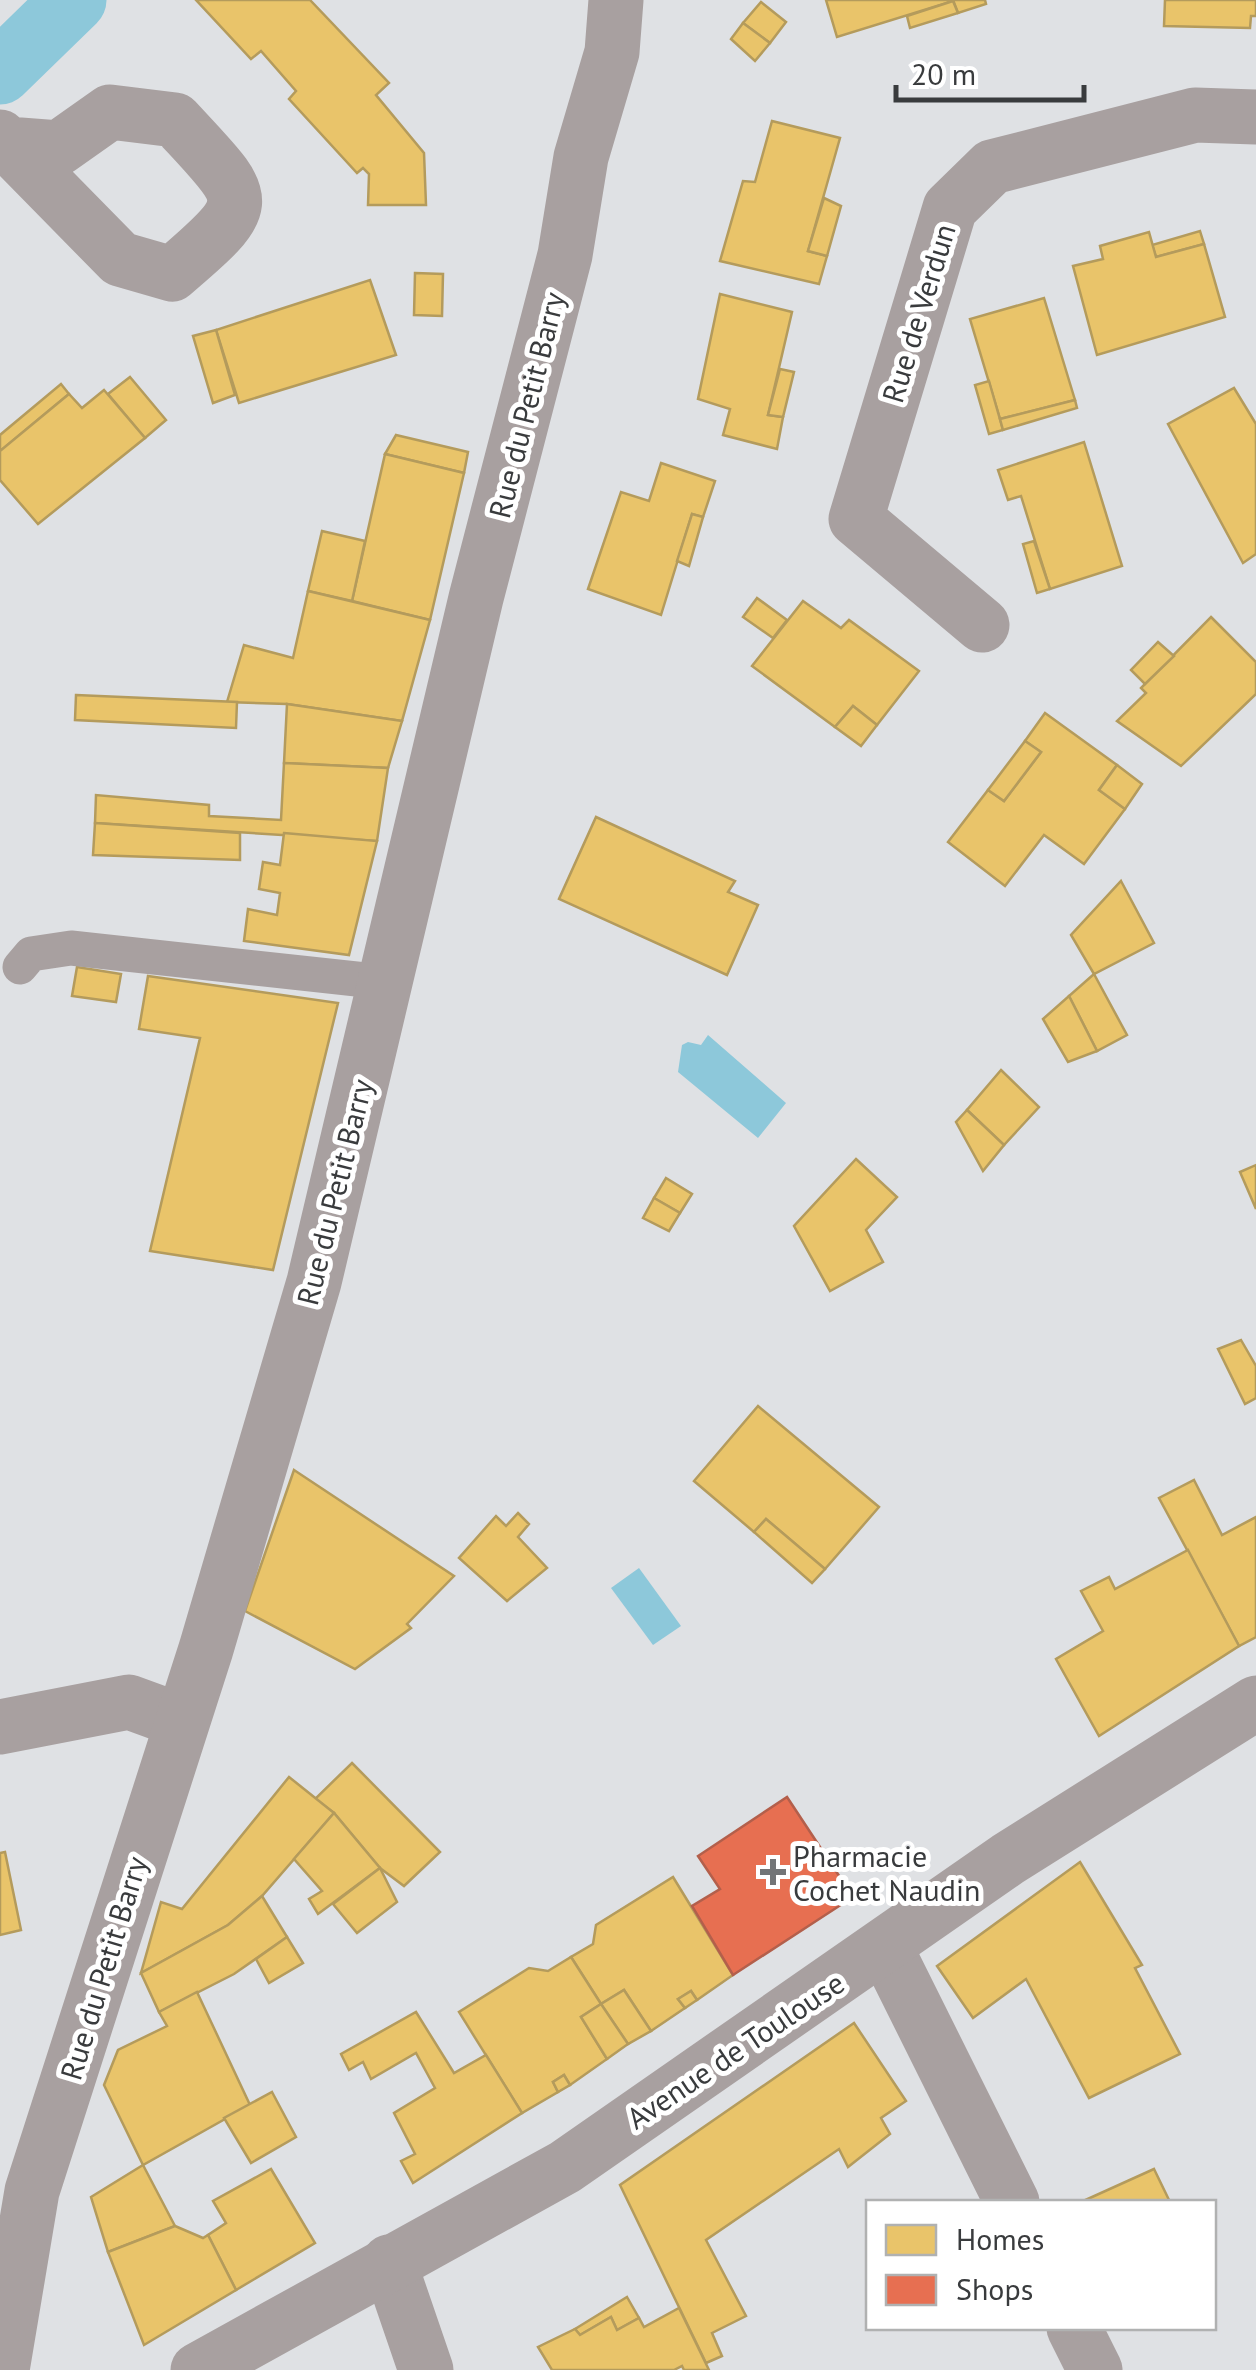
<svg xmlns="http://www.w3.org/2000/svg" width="1256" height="2370" font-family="'PT Sans',sans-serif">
  <rect width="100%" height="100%" fill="#dfe1e4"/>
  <g fill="#8dc8da">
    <path d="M708,1035l78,68 -28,35 -80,-66 4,-27 6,-3 13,3z"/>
    <path d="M639,1568l42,58 -28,19 -42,-57z"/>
  </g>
  <g fill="#e9c46a" stroke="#b49b5c" stroke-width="2.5">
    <path d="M196,0h114l79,83 -13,12 48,58 2,52h-58l1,-31 -6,-6 -6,5 -68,-74 7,-8 -35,-40 -10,8z"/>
    <path d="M826,0h127v1l-116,36z"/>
    <path d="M985,0l1,4 -28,9 -5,-13z"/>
    <path d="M1165,0h91v16h-5l-1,12 -86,-2z"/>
    <path d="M953,1l5,12 -48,15 -3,-12z"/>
    <path d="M761,2l25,20 -16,21 -27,-20z"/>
    <path d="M743,23l27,20 -15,18 -24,-22z"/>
    <path d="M772,121l68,17 -32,113 19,5 -8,28 -99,-23 23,-80 12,1z"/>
    <path d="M824,198l17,8 -14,50 -19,-5z"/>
    <path d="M1200,231l4,13 -48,13 -4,-12z"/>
    <path d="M1149,232l7,25 48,-13 21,73 -128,38 -24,-89 30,-7 -3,-13z"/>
    <path d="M415,273l28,1 -1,42 -28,-1z"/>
    <path d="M370,280l26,75 -157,48 -23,-73z"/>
    <path d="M720,294l72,18 -24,103 15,2 -6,32 -54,-14 7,-26 -32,-10z"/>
    <path d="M1044,298l31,102 -75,19 -30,-100z"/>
    <path d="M216,330l19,65 -22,8 -20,-67z"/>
    <path d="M780,369l14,3 -11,45 -15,-2z"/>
    <path d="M130,377l36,43 -21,18 -37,-44z"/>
    <path d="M989,381l14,49 -14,4 -14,-49z"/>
    <path d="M61,384l8,10 -69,57v-16z"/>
    <path d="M1234,388l22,36v130l-13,9 -75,-139z"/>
    <path d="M104,390l41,48 -107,86 -38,-44v-29l69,-57 13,14z"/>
    <path d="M1075,400l2,8 -74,22 -3,-11z"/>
    <path d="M396,435l72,17 -4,21 -79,-19z"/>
    <path d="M1084,442l38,124 -72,23 -29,-93 -13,4 -10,-30z"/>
    <path d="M385,454l79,19 -34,147 -78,-19z"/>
    <path d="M661,463l54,18 -12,36 -11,-3 -31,101 -73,-26 33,-97 28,9z"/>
    <path d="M692,514l11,3 -14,49 -12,-5z"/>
    <path d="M322,531l43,10 -13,60 -44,-10z"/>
    <path d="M1034,541l16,48 -13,4 -14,-49z"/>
    <path d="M308,591l122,29 -28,101 -115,-17 -60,-2 17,-57 49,13z"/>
    <path d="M757,598l30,22 -14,18 -30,-21z"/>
    <path d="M803,601l38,27 8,-8 70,51 -42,54 -24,-19 -18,21 -83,-61z"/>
    <path d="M1211,617l45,45v32l-75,72 -64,-45 29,-28 -5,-5z"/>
    <path d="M1158,642l16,14 -29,28 -14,-14z"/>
    <path d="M76,695l161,7 -1,26 -161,-8z"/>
    <path d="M287,704l115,17 -14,47 -104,-5z"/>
    <path d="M853,706l24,19 -16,21 -26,-19z"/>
    <path d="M1045,713l72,52 -18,25 26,19 -41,55 -40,-29 -39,51 -57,-44 40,-52 16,11 37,-49 -16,-11z"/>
    <path d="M1025,741l16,11 -37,49 -16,-11z"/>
    <path d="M284,763l104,5 -11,73 -282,-18 1,-28 113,10v11l72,4z"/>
    <path d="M1117,765l25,19 -17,25 -26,-19z"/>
    <path d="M596,817l139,64 -7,11 30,13 -31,70 -168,-76z"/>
    <path d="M95,823l145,10v27l-147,-5z"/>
    <path d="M284,833l93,8 -28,114 -105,-14 4,-32 29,6 3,-22 -21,-4 4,-27 17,3z"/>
    <path d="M1121,881l33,62 -60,31 -23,-39z"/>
    <path d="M77,967l44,7 -5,28 -44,-6z"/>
    <path d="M1094,974l33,61 -30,16 -28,-55z"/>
    <path d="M148,976l190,27 -65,267 -123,-19 50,-213 -61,-9z"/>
    <path d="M1069,996l28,55 -29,11 -25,-43z"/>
    <path d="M1001,1070l38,37 -35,38 -37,-35z"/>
    <path d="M967,1110l37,35 -21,26 -27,-49z"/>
    <path d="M856,1159l41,38 -31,33 17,32 -53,29 -36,-65z"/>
    <path d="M1256,1165v44l-16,-37z"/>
    <path d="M666,1178l26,16 -12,19 -26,-15z"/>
    <path d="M654,1198l26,15 -11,18 -26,-13z"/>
    <path d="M1241,1340l15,26v32l-11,6 -27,-55z"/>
    <path d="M758,1406l121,101 -54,62 -59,-50 -12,13 -60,-51z"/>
    <path d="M294,1470l160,106 -47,48 4,4 -56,41 -110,-58z"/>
    <path d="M1194,1480l28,55 34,-18v120l-17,9 -80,-148z"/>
    <path d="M518,1513l11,11 -11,13 29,31 -40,33 -48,-43 37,-42 10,10z"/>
    <path d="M766,1519l59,50 -13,14 -58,-51z"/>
    <path d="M1188,1550l51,96 -140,90 -43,-77 47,-28 -22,-40 28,-14 6,12z"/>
    <path d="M352,1763l88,89 -36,34 -24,-18 -46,-55 -19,-14z"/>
    <path d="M289,1777l45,36 -72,83 -34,29 -87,48 20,-71 21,7z"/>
    <path d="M334,1813l46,55 -62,46 -9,-15 13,-8 -28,-32z"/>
    <path d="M5,1852l16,78 -21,5v-82z"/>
    <path d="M1080,1862l62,103 -7,3 45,86 -91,44 -63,-119 -53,39 -36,-52z"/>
    <path d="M380,1868l17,34 -40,31 -24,-29z"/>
    <path d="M673,1877l60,98 -36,25 -6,-9 -13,8 7,9 -34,23 -27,-41 -23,14 -30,-47 22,-13 3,-19z"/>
    <path d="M262,1896l25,41 -53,37 -75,38 -18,-39 87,-48z"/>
    <path d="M287,1937l16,26 -34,20 -13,-24z"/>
    <path d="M571,1957l30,47 -20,13 26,42 -37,26 -6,-10 -11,7 5,10 -36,21 -63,-101 70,-44 19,3z"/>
    <path d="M624,1990l27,41 -23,13 -27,-40z"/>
    <path d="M691,1991l6,9 -12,8 -7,-9z"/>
    <path d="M197,1992l53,113 -107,60 -39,-80 14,-35 49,-24 -8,-14z"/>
    <path d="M601,2004l27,40 -21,15 -26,-42z"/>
    <path d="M416,2012l38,61 32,-18 36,58 -109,70 -12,-22 14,-7 -21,-41 41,-25 -19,-35 -45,26 -8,-17 -14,8 -8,-16z"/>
    <path d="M854,2023l52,78 -25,17 9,16 -42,33 -9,-18 -133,91 40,76 -34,17 10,23 -16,7 -86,-178z"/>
    <path d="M564,2075l6,10 -12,7 -5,-10z"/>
    <path d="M272,2092l24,45 -45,26 -27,-45z"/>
    <path d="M143,2165l32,61 -67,26 -17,-55z"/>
    <path d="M271,2169l44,74 -79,47 -28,-55 18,-12 -13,-22z"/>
    <path d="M1154,2169l16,33h-89z"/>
    <path d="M175,2226l28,12 5,-3 28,55 -92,55 -36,-93z"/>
    <path d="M627,2297l12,21 -22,12 -6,-13 -31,18 -5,-6z"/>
    <path d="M679,2308l30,62h-25l-2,-4 -8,4h-122l-14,-23 37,-18 5,6 31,-18 6,13 22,-12 5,9z"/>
  </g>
  <path fill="#e76f51" stroke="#b35f4b" stroke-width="2.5" d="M787,1797l66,100 -120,78 -41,-69 28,-17 -22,-33z"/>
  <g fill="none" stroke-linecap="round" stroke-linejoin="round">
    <path stroke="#8dc8da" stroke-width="65" d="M0,72l74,-72"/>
    <path stroke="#a8a0a0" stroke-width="35" d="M20,967l11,-13 40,-6 313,34"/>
    <g stroke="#a8a0a0" stroke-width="55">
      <path d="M0,137l7,7 113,115 52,15c87,-74 79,-72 3,-154l-65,-8 -51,36 -52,-4"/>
      <path d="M982,625l-126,-106 94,-311 42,-41 203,-52 61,2"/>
      <path d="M0,1727l129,-25 52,19"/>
      <path d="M885,1947l127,255"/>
      <path d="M389,2262l37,108"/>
      <path d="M1074,2328l21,42"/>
      <path d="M2,2370l30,-179 174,-542 108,-367 162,-684 89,-343 16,-98 31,-105 4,-52"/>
    </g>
    <path stroke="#a8a0a0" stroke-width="55" d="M198,2370l367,-203 443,-308 248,-156"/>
  </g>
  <path fill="#737577" stroke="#fff" stroke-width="4" d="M768 1857h10v10h10v10h-10v10h-10v-10h-10v-10h10z"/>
  <g text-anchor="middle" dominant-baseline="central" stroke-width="10" stroke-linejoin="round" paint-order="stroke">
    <g font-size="30" fill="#393b3d" stroke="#fff">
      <text transform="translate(918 313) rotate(-73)">Rue de Verdun</text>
      <text transform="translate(526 405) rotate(-76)">Rue du Petit Barry</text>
      <text transform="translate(334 1192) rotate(-76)">Rue du Petit Barry</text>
      <text transform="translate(103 1968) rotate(-73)">Rue du Petit Barry</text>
      <text transform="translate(735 2050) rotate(-34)">Avenue de Toulouse</text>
    </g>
    <g font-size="30" fill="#393b3d" stroke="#fff" text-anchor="start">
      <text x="793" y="1855">Pharmacie<tspan x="793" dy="34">Cochet Naudin</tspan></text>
    </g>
  </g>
  <rect x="866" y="2200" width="350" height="130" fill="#ffffff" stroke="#b0b1b1" stroke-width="2.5"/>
  <rect x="886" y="2225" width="50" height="30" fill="#e9c46a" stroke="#b0b1b1" stroke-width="2.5"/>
  <text x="956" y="2250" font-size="30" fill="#393b3d">Homes</text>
  <rect x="886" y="2275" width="50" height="30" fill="#e76f51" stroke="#b0b1b1" stroke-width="2.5"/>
  <text x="956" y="2300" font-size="30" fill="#393b3d">Shops</text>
  <path d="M896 85v15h188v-15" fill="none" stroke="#393b3d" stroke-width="5"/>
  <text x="911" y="85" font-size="30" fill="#393b3d" stroke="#ffffff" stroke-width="8" paint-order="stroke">20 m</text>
</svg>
